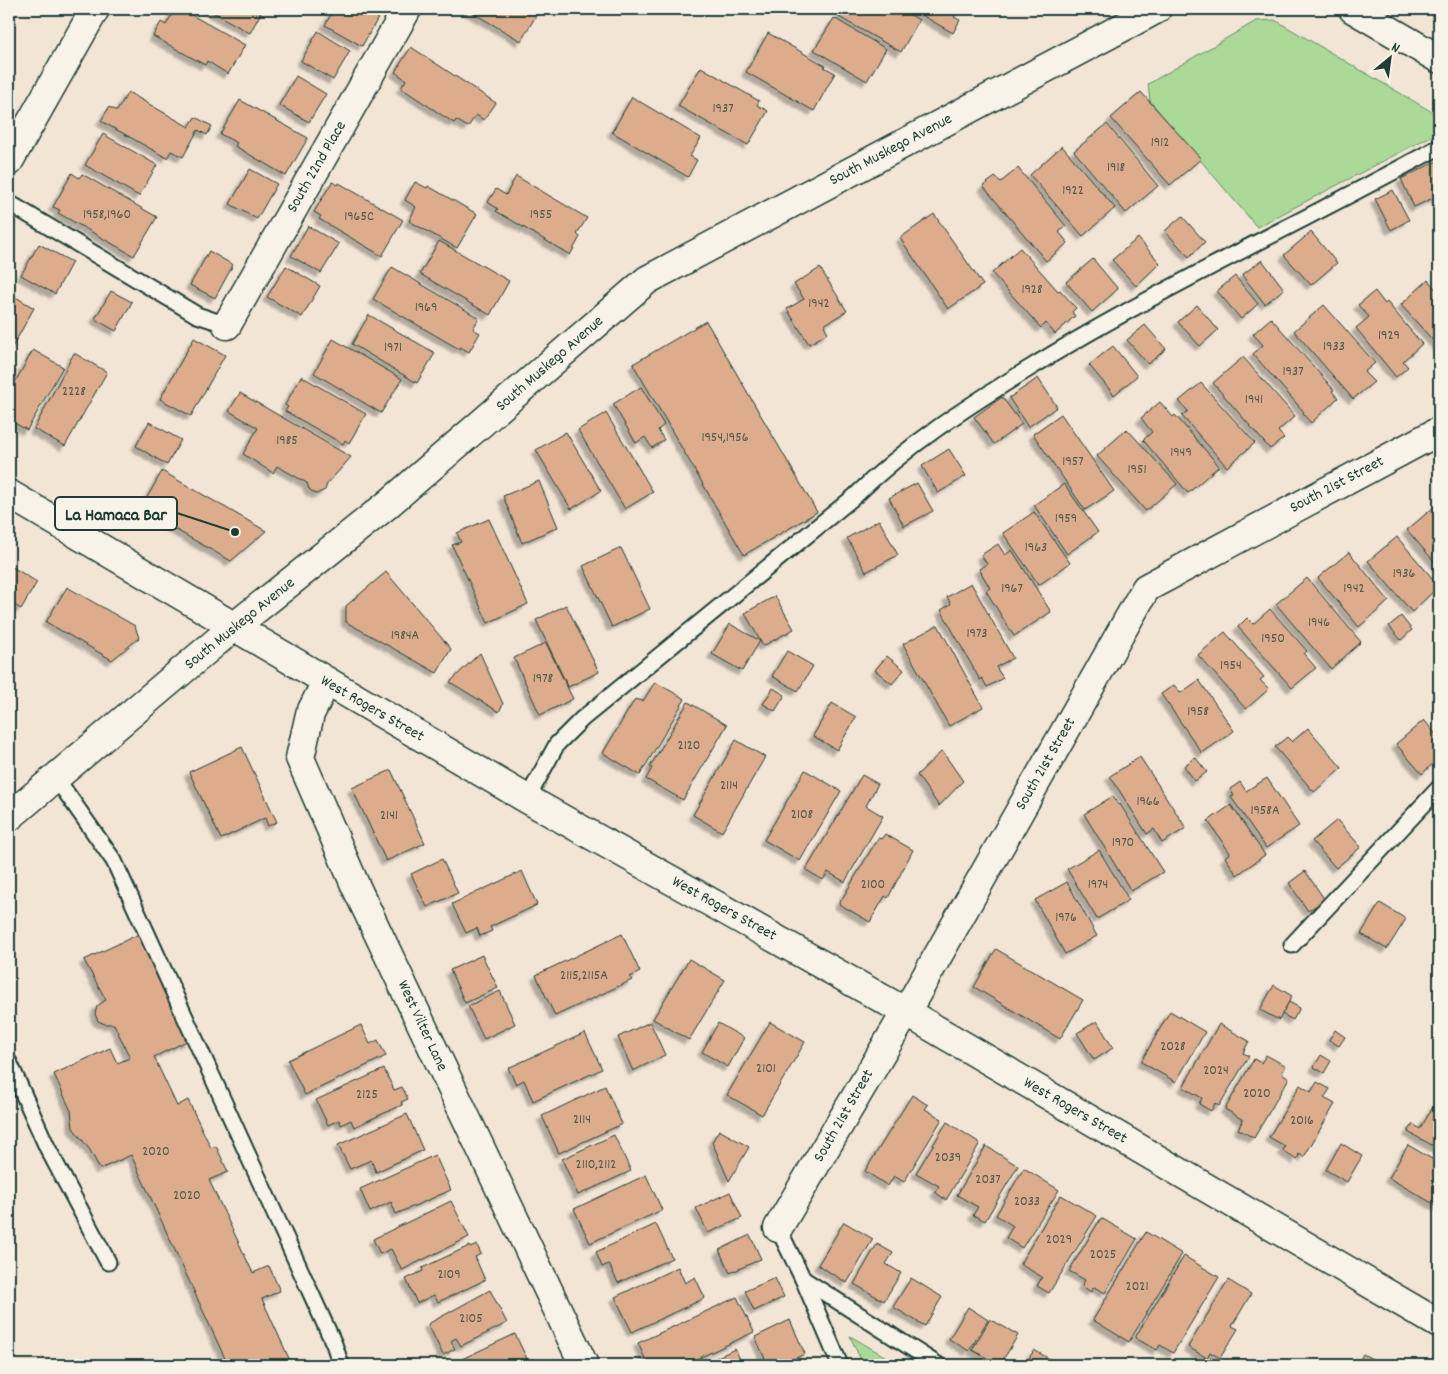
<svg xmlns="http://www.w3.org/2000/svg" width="1448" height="1374" font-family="Dekko,sans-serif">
  <defs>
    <filter id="shadow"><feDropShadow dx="-4.5" dy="4.5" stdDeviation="1" flood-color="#0004"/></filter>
  </defs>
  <rect width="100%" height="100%" fill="#f2e5d6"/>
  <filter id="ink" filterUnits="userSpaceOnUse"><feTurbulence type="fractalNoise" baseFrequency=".02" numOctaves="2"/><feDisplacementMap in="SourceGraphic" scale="10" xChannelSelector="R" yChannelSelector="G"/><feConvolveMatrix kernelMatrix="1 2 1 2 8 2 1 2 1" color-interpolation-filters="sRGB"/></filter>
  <g filter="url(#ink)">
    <g fill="#aad998" stroke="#648b66">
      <path d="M1275,20l164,96v16l-182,95 -107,-126 -2,-17 108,-63z"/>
      <path d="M850,1336l50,29h-37z"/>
    </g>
    <g fill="#dcac8d" stroke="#1f3d34" filter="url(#shadow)">
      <path d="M175,9h6l64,36 -17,29 -21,-13 -2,4 -52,-29 8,-14 5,3z"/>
      <path d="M207,9h56l-13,24z"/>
      <path d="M334,9h40l7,4 -19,33 -37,-21z"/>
      <path d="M466,9h74l-19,32z"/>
      <path d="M844,9h56l19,11 -18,32 -62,-35z"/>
      <path d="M911,9h48l-5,8 6,3 -7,13z"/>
      <path d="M834,18l52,31 -19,32 -53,-31z"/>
      <path d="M318,31l32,20 -17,29 -32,-19z"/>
      <path d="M768,33l58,33 -2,1 11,6 -21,38 -68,-39z"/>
      <path d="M411,47l85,56 -12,17 -8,-5 -8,12 -12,-7 -2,3 -53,-35 5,-8 -11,-8z"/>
      <path d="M701,67l58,34 -2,4 11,6 -20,34 -70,-39z"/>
      <path d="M296,76l30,18 -17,28 -30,-17z"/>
      <path d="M128,92l61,35 6,-10 17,9 -5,9 -9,-5 -15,27 -12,-6 -4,7 -66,-37 8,-14 8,4z"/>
      <path d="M1141,92l60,67 -31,26 -59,-67z"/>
      <path d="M632,97l69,41 -11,18 7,4 -9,17 -76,-45z"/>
      <path d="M240,100l68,38 -22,38 -51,-30 2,-3 -17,-9z"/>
      <path d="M1107,124l51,62 -32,27 -52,-62z"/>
      <path d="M103,134l54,31 -18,31 -54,-31z"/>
      <path d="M1062,146l53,62 -32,28 -53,-61z"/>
      <path d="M1439,160v43l-4,-6 -21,10 -13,-28z"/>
      <path d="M1018,168l48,58 -7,6 9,11 -22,18 -63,-75 12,-9 6,5z"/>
      <path d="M250,169l27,15 -20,35 -27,-15z"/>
      <path d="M72,173l7,5 3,-4 75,43 -23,39 -76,-43 2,-3 -7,-3z"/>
      <path d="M516,176l71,42 -10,16 3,3 -10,18 -74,-44 2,-2 -10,-7 8,-13 10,6z"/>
      <path d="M332,182l6,3 1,-2 64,37 -21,36 -63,-37 2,-3 -7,-4z"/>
      <path d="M415,182l12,6 1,-2 49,28 -20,34 -48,-27 7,-14 -11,-7z"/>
      <path d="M1393,190l16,30 -18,10 -16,-31z"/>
      <path d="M934,214l49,71 -35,24 -48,-71z"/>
      <path d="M1182,216l23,26 -16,15 -24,-26z"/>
      <path d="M308,226l31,18 -18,29 -30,-17z"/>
      <path d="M1311,232l26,31 -26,22 -27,-30z"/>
      <path d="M1138,238l22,25 -24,23 -24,-26z"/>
      <path d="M439,241l70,40 -19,34 -70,-41z"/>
      <path d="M39,244l33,18 -17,32 -34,-19z"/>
      <path d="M1020,248l38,43 2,-1 16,18 -4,4 3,4 -20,18 -9,-11 -5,5 -49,-55z"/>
      <path d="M209,251l24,14 -18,33 -25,-13z"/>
      <path d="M1093,259l25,30 -26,23 -26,-30z"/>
      <path d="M1262,260l22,29 -19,15 -23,-29z"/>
      <path d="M286,266l34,20 -18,31 -35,-20z"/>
      <path d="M392,267l87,51 -6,11 7,4 -11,19 -9,-5 -1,2 -86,-50z"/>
      <path d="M820,268l27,43 -23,14 4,8 -19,11 -22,-35 17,-10 -10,-15z"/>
      <path d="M1235,276l23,28 -17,15 -24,-28z"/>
      <path d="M1428,280l11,13v54l-38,-42z"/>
      <path d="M111,291l21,11 -16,29 -21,-12z"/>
      <path d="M1375,291l10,13 2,-2 35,42 -19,17 5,6 -12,10 -40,-49 13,-11 -11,-12z"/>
      <path d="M9,293l25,15 -25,45z"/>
      <path d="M1197,305l21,25 -18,16 -22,-24z"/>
      <path d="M1324,305l51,58 -11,9 10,10 -21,17 -59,-68z"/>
      <path d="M369,315l66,38 -18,30 -65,-39z"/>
      <path d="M1271,318l63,72 -2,1 6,7 -27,25 -8,-9 1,-2 -51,-58 10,-9 -10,-11z"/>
      <path d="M706,321l111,191 -73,43 -111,-191z"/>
      <path d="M1145,325l21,24 -18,15 -21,-24z"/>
      <path d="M194,338l31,17 -34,61 -31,-17z"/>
      <path d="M333,339l69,40 -21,34 -67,-40z"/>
      <path d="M1113,346l24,30 -23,19 -25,-30z"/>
      <path d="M33,350l30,17 -36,63 -18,-10v-27z"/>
      <path d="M74,353l33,19 -42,74 -31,-17z"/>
      <path d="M1243,357l52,59 -17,15 6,7 -14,11 -57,-66z"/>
      <path d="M9,367l7,4 -7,13z"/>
      <path d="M301,376l65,38 -17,29 -4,-3 -2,4 -58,-33 3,-4 -3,-2z"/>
      <path d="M1038,378l19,29 -29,20 -19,-29z"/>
      <path d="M1201,383l54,60 -28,24 -45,-51 6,-5 -9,-10z"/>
      <path d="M641,387l23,38 -6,5 6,10 -12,8 -7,-11 -9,6 -23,-39z"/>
      <path d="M240,393l111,64 -24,27 -2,6 -9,4 -7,-5 -2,-6 -30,-17 -4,7 -30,-19 15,-26 -29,-17z"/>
      <path d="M1002,397l20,27 -28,20 -20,-27z"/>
      <path d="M1160,402l13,15 2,-2 44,51 -31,27 -45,-53 9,-8 -11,-14z"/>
      <path d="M606,413l47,79 -28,17 -47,-79z"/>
      <path d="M1061,414l53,77 -29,19 -52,-76z"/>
      <path d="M149,422l32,18 -14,25 -31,-19z"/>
      <path d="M1127,429l50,55 -31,27 -49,-55z"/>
      <path d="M566,432l35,59 -30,18 -35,-59z"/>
      <path d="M949,449l17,27 -28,17 -16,-27z"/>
      <path d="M162,471l104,60 -35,30 -60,-34 1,-2 -31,-17z"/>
      <path d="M539,481l19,46 -36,16 -19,-47z"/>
      <path d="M917,483l16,28 -29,15 -15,-28z"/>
      <path d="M1064,484l34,48 -31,22 -33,-49z"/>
      <path d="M1434,507l5,6v54l-32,-37z"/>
      <path d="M1034,512l36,51 -31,22 -36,-52z"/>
      <path d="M489,519l39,85 -40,19 -36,-78 9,-3 -4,-9z"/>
      <path d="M879,520l19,35 -32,17 -19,-34z"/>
      <path d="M1397,537l42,49 -27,26 -44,-51z"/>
      <path d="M998,544l7,11 7,-5 39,62 -37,24 -28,-45 4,-3 -11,-19 8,-5 -6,-9z"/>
      <path d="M621,548l29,61 -38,18 -29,-61z"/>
      <path d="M1349,552l40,49 -30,26 -41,-49z"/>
      <path d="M9,565l28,17 -16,27 -12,-7z"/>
      <path d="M386,572l65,77 -14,24 -91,-51v-16z"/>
      <path d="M1307,578l54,64 -30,27 -55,-65z"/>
      <path d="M971,583l42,75 -17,9 7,11 -16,9 -5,-9 -2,2 -39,-70 10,-6 -4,-7z"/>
      <path d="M67,587l68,39 4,12 -27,22 -66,-38z"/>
      <path d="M775,596l19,33 -31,17 -18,-33z"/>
      <path d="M566,605l33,67 -31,15 -32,-67z"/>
      <path d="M1270,609l37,42 -3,3 12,14 -24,20 -54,-61 9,-9 6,6z"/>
      <path d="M1401,616l11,14 -11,10 -12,-14z"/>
      <path d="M730,624l30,17 -18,30 -30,-17z"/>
      <path d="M938,625l45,82 -34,19 -46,-82z"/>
      <path d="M1225,632l39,45 -4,3 9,9 -23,20 -48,-54z"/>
      <path d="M546,643l27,56 -33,16 -26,-57z"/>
      <path d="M787,651l26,15 -15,25 -26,-15z"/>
      <path d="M480,653l23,51 -4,8 -49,-30z"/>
      <path d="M887,656l17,14 -12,14 -17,-14z"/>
      <path d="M1199,680l35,51 -32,22 -41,-59 13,-9 7,8z"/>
      <path d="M655,682l30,17 -45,76 -37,-22 32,-54 8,2z"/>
      <path d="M773,688l12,7 -10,16 -12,-7z"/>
      <path d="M688,702l39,23 -44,75 -37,-21 6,-11 -2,-1z"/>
      <path d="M832,703l24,14 -19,33 -24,-14z"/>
      <path d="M1424,720l15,18v20l-17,16 -26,-30z"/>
      <path d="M1308,728l34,40 -28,24 -39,-45 12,-10 5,5z"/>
      <path d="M736,740l29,17 -43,75 -29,-17z"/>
      <path d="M242,747l35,75 -9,4 -3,-8 -44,21 -32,-67z"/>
      <path d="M942,751l21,30 -24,25 -22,-31z"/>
      <path d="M1140,757l46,71 -24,15 -8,-14 -7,5 -37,-58z"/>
      <path d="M1195,757l12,15 -12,9 -11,-15z"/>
      <path d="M391,770l34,73 -39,18 -34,-73z"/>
      <path d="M805,770l36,21 -41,70 -36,-21z"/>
      <path d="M862,775l16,9 -12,22 17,10 -38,66 -17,-10 -5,8 -17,-10z"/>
      <path d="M1267,778l32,48 -33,22 -35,-51 3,-1 -4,-7 10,-7 6,9z"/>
      <path d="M1113,796l5,9 2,-1 43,68 -32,19 -47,-77z"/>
      <path d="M1231,805l34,50 -28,20 -12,-18 5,-4 -22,-32z"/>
      <path d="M1337,820l24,27 -25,21 -24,-27z"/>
      <path d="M885,834l28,16 -25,48 -3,-2 -15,26 -31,-18 39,-66 3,1z"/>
      <path d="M1099,850l30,50 -32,19 -30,-50z"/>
      <path d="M442,859l16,34 -31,14 -16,-33z"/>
      <path d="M522,871l15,34 -47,22 2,4 -12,5 -3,-8 -11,5 -14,-29z"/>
      <path d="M1305,871l20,29 -17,11 -19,-28z"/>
      <path d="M1067,882l30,54 -32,18 -30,-54z"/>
      <path d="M1380,903l26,16 -19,30 -26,-15z"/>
      <path d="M139,934l50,106 -35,17 23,49 11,-6 23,48 5,-2 12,26 -19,8 44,93 16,-7 11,25 -18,8 30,66h-64l-97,-210 -31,14 -10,-19 -17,-22 -2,-17 -17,-37 56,-26 7,15 13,-5 -16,-34h-9l-7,-3 -3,-7 2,-8 9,-6 -22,-40z"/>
      <path d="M622,934l18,38 -10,5 2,3 -77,36 -19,-41z"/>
      <path d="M996,949l87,51 -23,39 -86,-52z"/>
      <path d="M482,955l16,33 -33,15 -15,-33z"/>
      <path d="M689,959l36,21 -36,60 -36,-21z"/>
      <path d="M1274,985l18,11 -13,24 -19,-10z"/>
      <path d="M500,991l15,33 -31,15 -16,-33z"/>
      <path d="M1289,1002l11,6 -7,12 -11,-6z"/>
      <path d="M1170,1011l35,21 -29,50 -35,-20z"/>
      <path d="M1097,1021l16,27 -19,12 -17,-27z"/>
      <path d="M650,1022l15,33 -32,16 -15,-34z"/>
      <path d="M770,1022l35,20 -43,73 -35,-20z"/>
      <path d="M718,1023l26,15 -16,29 -26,-15z"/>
      <path d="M1219,1024l30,17 -6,12 6,3 -30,50 -4,-3 -4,8 -12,-7 3,-6 -19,-11z"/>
      <path d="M361,1025l9,19 8,-4 8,16 -81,39 -17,-35z"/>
      <path d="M1335,1030l10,7 -6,9 -10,-6z"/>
      <path d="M585,1033l17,36 -69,32 -9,-21 -8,4 -8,-16z"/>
      <path d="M1266,1055l20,11 -4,7 7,5 -35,60 -16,-9 5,-9 -18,-11 29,-50 7,4z"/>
      <path d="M1321,1055l10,6 -7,12 -10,-6z"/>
      <path d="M384,1069l10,21 8,-3 6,12 -7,3 1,3 -48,22 -3,-7 -10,5 -2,-5 -11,5 -12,-25z"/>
      <path d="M1317,1082l13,7 -6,9 11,6 -31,53 -5,-3 -2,6 -14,-9 2,-5 -16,-9 31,-52 11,7z"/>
      <path d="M605,1086l17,38 -63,29 -17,-37z"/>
      <path d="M912,1095l16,10 -3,4 17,10 -38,63 -10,-6 -6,10 -23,-15z"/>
      <path d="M1435,1104l4,2v43l-31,-17 5,-8 7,5z"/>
      <path d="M407,1114l16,36 -47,22 -5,-12 -21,9 -12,-24z"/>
      <path d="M947,1122l33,21 -34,57 -11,-8 4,-6 -23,-13z"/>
      <path d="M719,1130l30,17 -20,34 -17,-39z"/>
      <path d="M614,1135l17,36 -53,24 -16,-36z"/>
      <path d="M1341,1143l21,13 -15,26 -21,-12z"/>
      <path d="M1408,1145l31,18v44l-50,-29z"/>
      <path d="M986,1146l32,20 -33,55 -12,-6 5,-8 -21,-12z"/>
      <path d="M435,1155l16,35 -55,24 -5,-12 -21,10 -10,-23z"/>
      <path d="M1024,1168l35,22 -37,58 -16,-10 7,-12 -17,-11z"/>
      <path d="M646,1175l16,35 -72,33 -16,-34z"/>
      <path d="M730,1192l12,26 -34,15 -12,-25z"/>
      <path d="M1061,1195l36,21 -48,77 -12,-7 5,-9 -22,-13z"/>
      <path d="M451,1201l18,36 -67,33 -11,-21 -11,5 -7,-15z"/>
      <path d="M1101,1218l36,21 -32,54 -11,-6 -3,5 -9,-6 3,-6 -16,-9z"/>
      <path d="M844,1222l29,17 -26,44 -29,-18z"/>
      <path d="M656,1224l16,34 -54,25 -9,-19 -7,3 -6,-15z"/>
      <path d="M1146,1232l36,22 -53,88 -36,-22z"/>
      <path d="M750,1235l11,24 -31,14 -11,-23z"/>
      <path d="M877,1244l16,9 -7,11 15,9 -17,28 -30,-17z"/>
      <path d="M477,1245l4,9 -6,3 10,23 -47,22 -4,-7 -17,8 -11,-24 17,-8 -1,-3 47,-22 1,2z"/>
      <path d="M1184,1256l35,21 -46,76 -13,-8 -3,5 -22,-12z"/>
      <path d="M678,1267l7,16 10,-6 10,21 -73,34 -17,-35z"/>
      <path d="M775,1278l9,19 -30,14 -9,-20z"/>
      <path d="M911,1278l31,19 -17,29 -32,-19z"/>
      <path d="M1228,1280l23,14 -19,32 6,3 -18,29 -10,-6 -3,6 -19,-11z"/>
      <path d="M490,1290l17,33 -46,23 -5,-8 -5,3 4,8 -12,6 -15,-31z"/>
      <path d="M737,1297l17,35 -70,33h-36l-10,-22z"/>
      <path d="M968,1307l20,13 -19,31 -20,-12z"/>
      <path d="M990,1319l28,16 -18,30 -28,-15z"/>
      <path d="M790,1320l15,34 -25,11h-12l-13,-28z"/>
      <path d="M515,1334l15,31h-81z"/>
      <path d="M735,1349l8,16h-43z"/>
      <path d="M1034,1350l26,15h-35z"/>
      <path d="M1363,1354l20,11h-26z"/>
    </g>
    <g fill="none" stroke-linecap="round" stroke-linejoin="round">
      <defs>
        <g id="service">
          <path d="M9,203l188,112 30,10"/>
          <path d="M56,778l58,83 220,483 7,21"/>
          <path d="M527,799l30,-55 25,-25 273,-223c51,-50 110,-88 170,-125 133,-83 277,-148 414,-224"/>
          <path d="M1292,945l147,-157"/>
          <path d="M9,1062l38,85 61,115"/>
          <path d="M778,1228l25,51 135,86"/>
          <path d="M803,1279l37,86"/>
        </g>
        <g id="minor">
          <path d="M9,161l86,-152"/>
          <path d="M227,325l180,-316"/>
          <path d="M9,494l518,305 379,213 533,312"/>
          <path d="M326,682l-16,32 -10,44 56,129 228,478"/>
          <path d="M778,1228l128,-216 240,-424 293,-157"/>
        </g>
        <g id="tertiary">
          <path d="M1353,9l86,50"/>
          <path d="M9,817l226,-191 152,-121 260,-225 510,-271"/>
        </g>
      </defs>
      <use href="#service" stroke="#1f3d34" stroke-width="19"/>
      <use href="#minor" stroke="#1f3d34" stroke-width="31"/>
      <use href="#tertiary" stroke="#1f3d34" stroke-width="31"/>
      <use href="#service" stroke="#f7f3e8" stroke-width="15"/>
      <use href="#minor" stroke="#f7f3e8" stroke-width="28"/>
      <use href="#tertiary" stroke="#f7f3e8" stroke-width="28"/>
    </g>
  </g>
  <g text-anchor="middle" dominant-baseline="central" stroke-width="5" stroke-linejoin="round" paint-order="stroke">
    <g font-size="14" fill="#4e594a">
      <text x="723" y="109">1937</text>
      <text x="1160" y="143">1912</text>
      <text x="1116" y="168">1918</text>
      <text x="1073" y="191">1922</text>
      <text x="107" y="215">1958,1960</text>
      <text x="541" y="215">1955</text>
      <text x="359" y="217">1965C</text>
      <text x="1032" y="290">1928</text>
      <text x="819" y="304">1942</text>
      <text x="426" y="308">1969</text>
      <text x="1389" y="336">1929</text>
      <text x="1334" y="347">1933</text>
      <text x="393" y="348">1971</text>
      <text x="1293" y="372">1937</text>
      <text x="74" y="392">2228</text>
      <text x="1254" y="400">1941</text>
      <text x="725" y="438">1954,1956</text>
      <text x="287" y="441">1985</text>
      <text x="1181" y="453">1949</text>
      <text x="1073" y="462">1957</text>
      <text x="1137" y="470">1951</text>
      <text x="1066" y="519">1959</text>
      <text x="1036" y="548">1963</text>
      <text x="1404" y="574">1936</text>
      <text x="1012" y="589">1967</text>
      <text x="1354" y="589">1942</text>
      <text x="1319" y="623">1946</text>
      <text x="977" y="634">1973</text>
      <text x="405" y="636">1984A</text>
      <text x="1273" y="639">1950</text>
      <text x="1231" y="666">1954</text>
      <text x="543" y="679">1978</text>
      <text x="1198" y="712">1958</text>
      <text x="689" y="746">2120</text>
      <text x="729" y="786">2114</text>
      <text x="1148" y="802">1966</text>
      <text x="1265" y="811">1958A</text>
      <text x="802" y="815">2108</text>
      <text x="389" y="816">2141</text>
      <text x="1123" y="843">1970</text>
      <text x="873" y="885">2100</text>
      <text x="1098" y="885">1974</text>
      <text x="1066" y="918">1976</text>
      <text x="584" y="976">2115,2115A</text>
      <text x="1173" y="1047">2028</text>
      <text x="766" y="1069">2101</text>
      <text x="1216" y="1071">2024</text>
      <text x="1257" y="1094">2020</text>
      <text x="367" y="1095">2125</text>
      <text x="582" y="1120">2114</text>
      <text x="1302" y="1121">2016</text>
      <text x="156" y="1152">2020</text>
      <text x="948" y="1158">2039</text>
      <text x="596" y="1165">2110,2112</text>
      <text x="988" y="1180">2037</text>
      <text x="187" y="1196">2020</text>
      <text x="1027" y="1202">2033</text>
      <text x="1059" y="1240">2029</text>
      <text x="1103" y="1255">2025</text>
      <text x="449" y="1275">2109</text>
      <text x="1137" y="1287">2021</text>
      <text x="471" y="1319">2105</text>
    </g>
    <g font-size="16" fill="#1f3d34" stroke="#f7f3e8">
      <text transform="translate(891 150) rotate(-28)">South Muskego Avenue</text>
      <text transform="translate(317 167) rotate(-60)">South 22nd Place</text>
      <text transform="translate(550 364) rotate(-41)">South Muskego Avenue</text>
      <text transform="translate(1337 485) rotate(-28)">South 21st Street</text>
      <text transform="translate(240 624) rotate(-39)">South Muskego Avenue</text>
      <text transform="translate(372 709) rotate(30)">West Rogers Street</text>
      <text transform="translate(1046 764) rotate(-60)">South 21st Street</text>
      <text transform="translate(724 909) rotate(29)">West Rogers Street</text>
      <text transform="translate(422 1026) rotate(65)">West Vilter Lane</text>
      <text transform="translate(1075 1111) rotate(30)">West Rogers Street</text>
      <text transform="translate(844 1116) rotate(-60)">South 21st Street</text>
    </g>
  </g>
  <path fill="none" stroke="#1f3d34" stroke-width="2" d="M235 532L177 513"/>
  <circle fill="#1f3d34" stroke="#f7f3e8" stroke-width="2" cx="235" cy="532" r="5"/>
  <rect fill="#f7f3e8" stroke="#1f3d34" stroke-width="2" x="55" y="497" width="122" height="33" rx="5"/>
  <g font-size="18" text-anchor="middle" font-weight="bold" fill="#1f3d34">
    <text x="116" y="520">La Hamaca Bar</text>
  </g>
  <rect width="1448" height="1374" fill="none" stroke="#f7f3e8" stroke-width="30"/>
  <rect x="15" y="15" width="1418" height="1344" fill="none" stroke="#1f3d34" stroke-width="2" filter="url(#ink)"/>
  <g transform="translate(1390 58) rotate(29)" stroke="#f7f3e8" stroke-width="4" paint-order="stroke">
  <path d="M0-4L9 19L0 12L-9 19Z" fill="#1f3d34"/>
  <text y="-8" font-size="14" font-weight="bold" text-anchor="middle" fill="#1f3d34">N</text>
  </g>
</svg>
